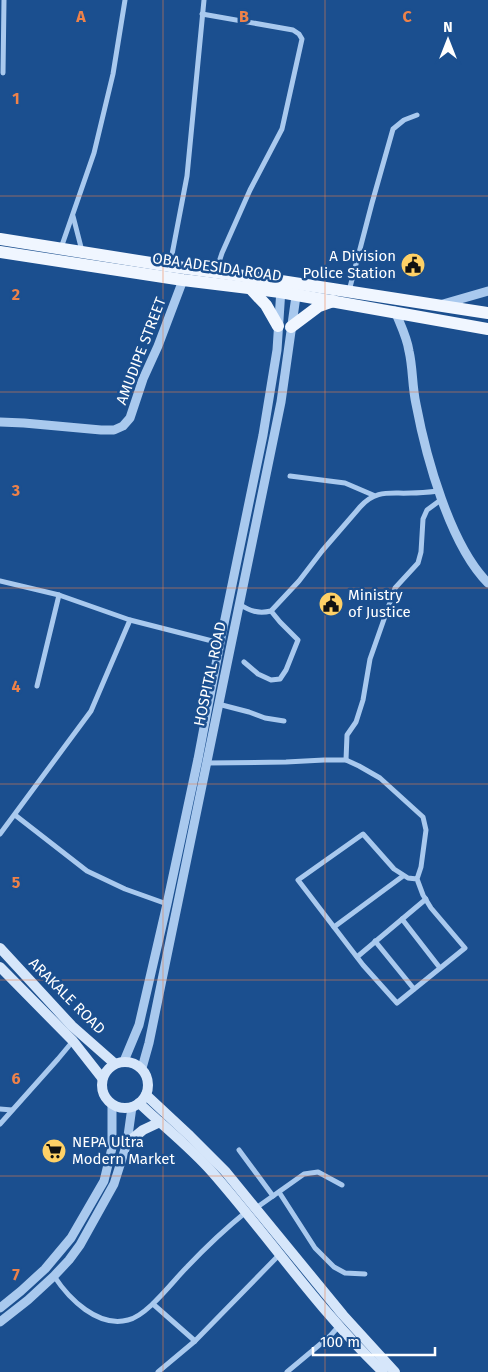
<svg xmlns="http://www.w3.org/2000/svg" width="488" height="1372" font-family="'Fira Sans',sans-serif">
  <rect width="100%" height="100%" fill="#1b4f8f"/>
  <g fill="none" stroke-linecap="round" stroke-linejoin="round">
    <g stroke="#a9c9ee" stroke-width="5">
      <path d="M202,14l91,16 6,4 3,5 -20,90 -32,61 -28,63 -6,18"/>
      <path d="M3,73l1,-73"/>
      <path d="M73,216l9,35"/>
      <path d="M61,248l33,-95 19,-79 12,-74"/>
      <path d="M170,265l17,-89 17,-176"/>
      <path d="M349,291l23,-88 21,-74 11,-9 13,-5"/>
      <path d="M290,476l55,7 28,12"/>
      <path d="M0,581l59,14 71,25 90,23"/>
      <path d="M239,604c11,7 19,10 32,7l28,-30 23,-30 38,-44c16,-18 30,-13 51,-14 9,0 19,-1 28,-2"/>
      <path d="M244,662l14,12 13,6 9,-1 6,-9 12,-30 -18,-18 -9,-11"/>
      <path d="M37,686l22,-91"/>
      <path d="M218,704l31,8 16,6 19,3"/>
      <path d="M346,760l1,-25 9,-13 7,-22 7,-41 25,-71 23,-25 3,-11 2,-33 4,-9 15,-11"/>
      <path d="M207,763l79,-1 38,-2h22l13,6 21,12 43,39 3,13 -5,37 -4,12 6,16 8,13 34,40 -68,55 -34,-38 -65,-85 65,-46 31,35 14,9 9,1"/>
      <path d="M15,815l72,56 38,18 42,15"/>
      <path d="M0,834l91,-123 39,-91"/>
      <path d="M402,919l38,49"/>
      <path d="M334,927l69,-51"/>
      <path d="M375,941l39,48"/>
      <path d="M357,957l69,-58"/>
      <path d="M0,1109l12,1"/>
      <path d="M0,1124l58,-65 15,-18"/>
      <path d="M239,1150l34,46"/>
      <path d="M279,1192l36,56 19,19 11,6 20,1"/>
      <path d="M256,1208l48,-34 14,-2 24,13"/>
      <path d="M54,1276c15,23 44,52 74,44 19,-4 45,-39 59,-53 19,-20 38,-38 59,-55"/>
      <path d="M153,1304l42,37"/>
      <path d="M158,1372l37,-31 84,-86"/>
      <path d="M287,1372l43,-36 9,-10"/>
    </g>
    <g stroke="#a9c9ee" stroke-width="9">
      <path d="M443,304l45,-13"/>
      <path d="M395,311c5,13 12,26 14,40 4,17 3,35 7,53 10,53 34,141 72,179"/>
      <path d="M0,422l24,1 77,7h13l9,-4 7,-8 13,-39 15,-33 25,-66"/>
      <path d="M124,1061l15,-36 28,-121 31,-145 22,-116 43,-208 14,-85 4,-61"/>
      <path d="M142,1068l7,-25 132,-641 16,-113"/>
      <path d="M0,1308l21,-17 24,-22 26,-31 33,-57 8,-33v-44"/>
      <path d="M0,1322l28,-22 26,-24 15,-16 11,-15 34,-61 13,-41 5,-36"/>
    </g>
    <g stroke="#d6e6fa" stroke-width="10">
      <path d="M0,948l72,78 42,37"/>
      <path d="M0,967l73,74 29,37"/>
      <circle cx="125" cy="1085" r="23"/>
      <path d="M146,1095l44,41 35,35 118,144 52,57"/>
      <path d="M139,1103c24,23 51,44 73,69 58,66 107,139 171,200"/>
      <path d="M127,1143l16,-13 17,-8"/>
    </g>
    <g stroke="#f0f6ff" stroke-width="12">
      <path d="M0,239l170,27 111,15 207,32"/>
      <path d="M0,252l183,28 97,12 208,37"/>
      <path d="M250,288l16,17 12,21"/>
      <path d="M291,327l28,-21 14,-5"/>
    </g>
  </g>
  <path fill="none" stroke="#ee8249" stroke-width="1" stroke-opacity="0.55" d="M163,0v1372M325,0v1372M0,196h488M0,392h488M0,588h488M0,784h488M0,980h488M0,1176h488"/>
  <defs>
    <symbol id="civic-disc" viewBox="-11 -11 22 22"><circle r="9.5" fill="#ffd166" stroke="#1b4f8f"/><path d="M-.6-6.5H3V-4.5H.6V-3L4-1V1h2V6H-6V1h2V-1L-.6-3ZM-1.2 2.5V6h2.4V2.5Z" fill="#111"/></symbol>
    <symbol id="supermarket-disc" viewBox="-11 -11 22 22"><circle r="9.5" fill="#ffd166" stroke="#1b4f8f"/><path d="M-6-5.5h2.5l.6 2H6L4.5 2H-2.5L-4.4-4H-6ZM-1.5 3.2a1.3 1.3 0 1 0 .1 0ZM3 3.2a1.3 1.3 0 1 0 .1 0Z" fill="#111"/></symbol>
  </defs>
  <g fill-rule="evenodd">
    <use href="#civic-disc" x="399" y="251" width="28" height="28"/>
    <use href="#civic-disc" x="317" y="590" width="28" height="28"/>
    <use href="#supermarket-disc" x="40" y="1137" width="28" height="28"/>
  </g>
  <g text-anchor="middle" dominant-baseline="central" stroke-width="5" stroke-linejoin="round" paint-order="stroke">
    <g font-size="15" fill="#fff" stroke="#1b4f8f" text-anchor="start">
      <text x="396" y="256" text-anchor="end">A Division<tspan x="396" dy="17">Police Station</tspan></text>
      <text x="348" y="595">Ministry<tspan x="348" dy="17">of Justice</tspan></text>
      <text x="72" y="1142">NEPA Ultra<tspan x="72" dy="17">Modern Market</tspan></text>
    </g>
    <g font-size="15" fill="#fff" stroke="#1b4f8f">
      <text transform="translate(217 267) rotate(8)">OBA ADESIDA ROAD</text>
      <text transform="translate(141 351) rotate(-69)">AMUDIPE STREET</text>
      <text transform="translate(210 674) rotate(-78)">HOSPITAL ROAD</text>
      <text transform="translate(67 996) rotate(45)">ARAKALE ROAD</text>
    </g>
  </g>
  <g font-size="16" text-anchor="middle" font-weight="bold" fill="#ee8249" stroke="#1b4f8f" stroke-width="5" stroke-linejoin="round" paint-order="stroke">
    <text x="81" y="22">A</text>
    <text x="244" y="22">B</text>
    <text x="407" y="22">C</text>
    <text x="16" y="104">1</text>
    <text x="16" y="300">2</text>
    <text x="16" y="496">3</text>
    <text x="16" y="692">4</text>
    <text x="16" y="888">5</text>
    <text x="16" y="1084">6</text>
    <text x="16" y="1280">7</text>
  </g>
  <g transform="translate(448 40)" stroke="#1b4f8f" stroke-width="4" paint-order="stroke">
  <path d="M0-4L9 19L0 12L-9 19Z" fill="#ffffff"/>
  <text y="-8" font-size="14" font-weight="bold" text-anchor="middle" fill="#ffffff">N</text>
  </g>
  <path d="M313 1347v8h122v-8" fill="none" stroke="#ffffff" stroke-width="2.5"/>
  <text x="320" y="1347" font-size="15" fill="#ffffff" stroke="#1b4f8f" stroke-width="4" paint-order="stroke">100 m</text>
</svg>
